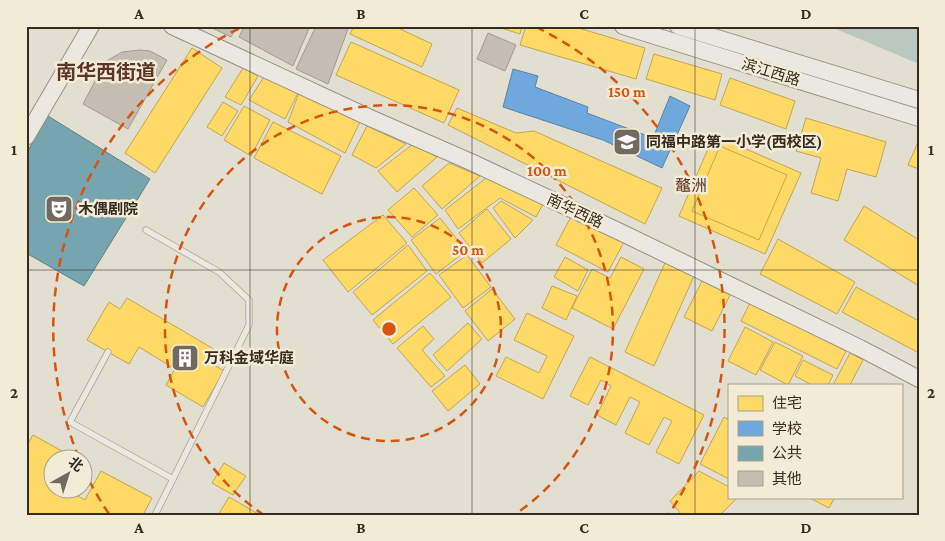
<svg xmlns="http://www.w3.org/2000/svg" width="945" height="541" font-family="'Crimson Pro','Noto Sans SC',serif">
  <rect width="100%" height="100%" fill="#e2ded0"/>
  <path fill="#b9c8c0" d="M829,26h90v38z"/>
  <g fill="#ffd966" stroke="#c3a551">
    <path d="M354,26h40l38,18 -10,23 -72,-33z"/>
    <path d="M495,26h27l-2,8z"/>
    <path d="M526,26h46l73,22 -9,31 -116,-34z"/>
    <path d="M351,42l108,48 -15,33 -108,-48z"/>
    <path d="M192,48l30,20 -67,105 -30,-20z"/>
    <path d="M654,54l68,20 -7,26 -69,-21z"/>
    <path d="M135,66l19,10 -26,49 -42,-22 16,-31 24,12z"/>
    <path d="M243,68l15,8 -17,29 -16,-8z"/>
    <path d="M264,77l34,16 -13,26 -36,-19z"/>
    <path d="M730,78l65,23 -9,28 -66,-24z"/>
    <path d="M299,93l61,29 -15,31 -57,-31z"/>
    <path d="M223,102l15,9 -16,25 -15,-9z"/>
    <path d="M244,106l26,14 -19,36 -27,-16z"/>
    <path d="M457,108l59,25 18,-2 128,57 -17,36 -197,-99z"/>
    <path d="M806,118l80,24 -10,35 -29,-8 -9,32 -27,-8 10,-35 -25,-7z"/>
    <path d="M273,122l68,34 -19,38 -68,-36z"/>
    <path d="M367,126l39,18 -30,24 -24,-13z"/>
    <path d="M714,135l87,38 -36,81 -86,-38z"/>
    <path d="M918,142l1,1v26l-11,-4z"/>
    <path d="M413,144l24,13 -40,35 -19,-21z"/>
    <path d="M720,146l67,29 -28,65 -67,-29z"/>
    <path d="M449,163l31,13 -38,33 -20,-23z"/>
    <path d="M486,178l57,26 -7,13 -36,-19 -42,31 -13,-19z"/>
    <path d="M414,188l24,27 -26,22 -24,-27z"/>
    <path d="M501,201l32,19 -18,18 -22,-30z"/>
    <path d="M864,206l55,34v46l-75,-46z"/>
    <path d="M487,209l24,30 -29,24 -23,-30z"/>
    <path d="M383,215l24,28 -59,49 -25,-32z"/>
    <path d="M572,215l52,27 -16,30 -52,-27z"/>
    <path d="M440,218l26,33 -30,23 -25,-34z"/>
    <path d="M778,239l77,43 -18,32 -77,-40z"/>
    <path d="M408,245l19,26 -55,44 -19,-23z"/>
    <path d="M467,255l24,32 -28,21 -24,-33z"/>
    <path d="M565,257l23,13 -10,21 -24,-14z"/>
    <path d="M621,257l23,12 -31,60 -41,-21 20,-39 18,9z"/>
    <path d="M665,263l29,13 -40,90 -29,-14z"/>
    <path d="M430,273l21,24 -58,47 -20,-24z"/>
    <path d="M702,281l28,14 -18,36 -28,-14z"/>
    <path d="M552,286l25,10 -11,24 -24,-12z"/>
    <path d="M856,287l63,34v32l-77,-41z"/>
    <path d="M492,289l23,30 -27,22 -23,-30z"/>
    <path d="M127,298l90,53 -6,12 13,8 -21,36 -37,-22 9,-16 -36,-22 -10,17 -42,-24 22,-38 11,7z"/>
    <path d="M750,303l96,48 -9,18 -96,-48z"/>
    <path d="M527,313l47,23 -31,63 -47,-23 10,-19 33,16 8,-17 -33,-16z"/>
    <path d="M468,323l14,16 -35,32 -14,-16z"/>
    <path d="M423,326l11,13 -12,11 23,26 -14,11 -34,-39z"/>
    <path d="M745,327l28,15 -17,33 -28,-14z"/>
    <path d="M775,342l28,14 -15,29 -28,-15z"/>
    <path d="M850,353l13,7 -13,25h-17z"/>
    <path d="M590,357l114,58 -25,49 -23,-12 16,-31 -8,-4 -15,28 -24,-12 15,-31 -10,-5 -14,28 -19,-10 14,-29 -10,-6 -13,25 -18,-9z"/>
    <path d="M803,360l30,15 -5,10h-16l-17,-9z"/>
    <path d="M465,365l15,19 -32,27 -16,-20z"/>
    <path d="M724,417l5,3v59l-29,-15z"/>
    <path d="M33,435l38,21 -1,2h-18v30h11l22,12 16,-29 51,27 -9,17h-117v-68z"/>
    <path d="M224,463l22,13 -13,19 -21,-12z"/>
    <path d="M699,471l30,16v10h9l-18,18h-38l-12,-14z"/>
    <path d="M229,497l31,18h-42z"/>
    <path d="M808,497h27l-6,11z"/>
  </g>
  <path fill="#6fa8dc" stroke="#5e83a4" d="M513,69l25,7 -3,11 53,20 -1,6 66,25 17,-42 20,10 -28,62 -59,-28 -100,-33z"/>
  <path fill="#76a5af" stroke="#638184" d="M48,116l102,63 -66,107 -58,-33v-99z"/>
  <g fill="#c5bdb1" stroke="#a29a8f">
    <path d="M208,26h29l-6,11z"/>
    <path d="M244,26h66l-17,40 -54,-29z"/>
    <path d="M316,26h33l-21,58 -32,-15z"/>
    <path d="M488,33l28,12 -11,26 -28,-12z"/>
    <path d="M140,50l10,1 17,9 -39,69 -45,-25 22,-42 17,-10z"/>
  </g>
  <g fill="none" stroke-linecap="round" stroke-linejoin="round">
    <defs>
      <g id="lane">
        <path d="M146,230l73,42 30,28v25l-76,154"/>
        <path d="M108,352l-38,70 103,57 -18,36"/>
      </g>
      <g id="secondary">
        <path d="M172,26l196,91 103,45 145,68 244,118 59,31"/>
        <path d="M623,26l296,92"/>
        <path d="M678,26l241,74"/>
        <path d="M26,137l65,-111"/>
      </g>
    </defs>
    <use href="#lane" stroke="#a8a398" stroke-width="7"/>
    <use href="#secondary" stroke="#979388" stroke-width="18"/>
    <use href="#lane" stroke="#eae8e0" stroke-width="5.5"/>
    <use href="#secondary" stroke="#eae8e0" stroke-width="16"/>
  </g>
  <path fill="none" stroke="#362c21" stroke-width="1" stroke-opacity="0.55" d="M250,26v489M472,26v489M695,26v489M26,270h893"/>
  <g fill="none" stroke="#d6540e" stroke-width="2.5" stroke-dasharray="9 6">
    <circle cx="389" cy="329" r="112"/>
    <path d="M264 515A224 224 0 1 1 514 515"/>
    <path d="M109 514A336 336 0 0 1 83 468M79 458A336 336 0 0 1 242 27M536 27A336 336 0 0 1 669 514"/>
  </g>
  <defs>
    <symbol id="school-square" viewBox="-11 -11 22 22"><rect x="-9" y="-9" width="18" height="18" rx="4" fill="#726a5e" stroke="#f2ecd6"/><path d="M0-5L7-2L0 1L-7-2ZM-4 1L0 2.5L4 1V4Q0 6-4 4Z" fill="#fff"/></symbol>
    <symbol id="theatre-square" viewBox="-11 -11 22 22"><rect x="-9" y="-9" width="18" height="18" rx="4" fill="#726a5e" stroke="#f2ecd6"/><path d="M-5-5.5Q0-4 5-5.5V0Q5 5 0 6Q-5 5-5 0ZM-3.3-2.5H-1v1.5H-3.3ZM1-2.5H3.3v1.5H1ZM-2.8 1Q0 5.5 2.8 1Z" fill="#fff"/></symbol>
    <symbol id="building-square" viewBox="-11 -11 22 22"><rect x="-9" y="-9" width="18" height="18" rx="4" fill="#726a5e" stroke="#f2ecd6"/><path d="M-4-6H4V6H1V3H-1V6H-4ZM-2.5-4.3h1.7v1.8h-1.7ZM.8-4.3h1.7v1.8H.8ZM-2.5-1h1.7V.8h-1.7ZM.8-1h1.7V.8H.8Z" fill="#fff"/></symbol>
  </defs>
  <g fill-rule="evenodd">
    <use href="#school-square" x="611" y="126" width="32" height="32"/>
    <use href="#theatre-square" x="43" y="193" width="32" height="32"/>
    <use href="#building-square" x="169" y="342" width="32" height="32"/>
  </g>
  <g text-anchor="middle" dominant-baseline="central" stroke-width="5" stroke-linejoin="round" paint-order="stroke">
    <g font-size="15" fill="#362c21" stroke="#f2ecd6">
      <text transform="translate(771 72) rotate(17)">滨江西路</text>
      <text transform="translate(575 211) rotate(25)">南华西路</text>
    </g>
    <g font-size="15" font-weight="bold" fill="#362c21" stroke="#f2ecd6" text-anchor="start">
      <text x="646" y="142">同福中路第一小学(西校区)</text>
      <text x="78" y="209">木偶剧院</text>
      <text x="204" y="358">万科金域华庭</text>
    </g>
    <g font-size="16" fill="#5e3425" stroke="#f2ecd6">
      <text x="691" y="185">鼇洲</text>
    </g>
    <g font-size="20" font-weight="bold" fill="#5e3425" stroke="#f2ecd6">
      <text x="106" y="72">南华西街道</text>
    </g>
  </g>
  <circle cx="389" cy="329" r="8" fill="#d6540e" stroke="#f2ecd6" stroke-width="2.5"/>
  <g font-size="15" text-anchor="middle" font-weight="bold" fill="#d6540e" stroke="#f2ecd6" stroke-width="5" stroke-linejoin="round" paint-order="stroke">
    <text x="627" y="97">150 m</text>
    <text x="547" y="176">100 m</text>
    <text x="468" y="255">50 m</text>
  </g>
  <rect width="945" height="541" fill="none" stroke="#f2ecd6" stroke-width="55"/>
  <rect x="728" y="384" width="175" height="115" fill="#f2ecd6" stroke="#a79f8e"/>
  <rect x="738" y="396" width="25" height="15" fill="#ffd966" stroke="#a79f8e"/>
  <text x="772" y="408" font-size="15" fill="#362c21">住宅</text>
  <rect x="738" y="421" width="25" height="15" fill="#6fa8dc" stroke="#a79f8e"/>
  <text x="772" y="434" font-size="15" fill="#362c21">学校</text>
  <rect x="738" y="446" width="25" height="15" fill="#76a5af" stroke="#a79f8e"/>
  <text x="772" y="458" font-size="15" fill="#362c21">公共</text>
  <rect x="738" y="471" width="25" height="15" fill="#c5bdb1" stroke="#a79f8e"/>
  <text x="772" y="484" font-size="15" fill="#362c21">其他</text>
  <g transform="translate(68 474) rotate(39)"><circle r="24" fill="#f2ecd6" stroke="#a79f8e"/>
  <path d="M0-4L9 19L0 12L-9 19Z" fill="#726a5e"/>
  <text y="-8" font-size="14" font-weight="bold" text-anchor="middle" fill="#362c21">北</text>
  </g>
  <rect x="28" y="28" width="890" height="486" fill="none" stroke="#362c21" stroke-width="2"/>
  <g font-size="16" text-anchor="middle" font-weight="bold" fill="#362c21">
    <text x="139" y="19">A</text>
    <text x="361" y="19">B</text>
    <text x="584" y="19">C</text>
    <text x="806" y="19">D</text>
    <text x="14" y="155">1</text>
    <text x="931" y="155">1</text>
    <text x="14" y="398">2</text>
    <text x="931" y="398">2</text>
    <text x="139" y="533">A</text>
    <text x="361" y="533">B</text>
    <text x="584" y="533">C</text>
    <text x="806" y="533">D</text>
  </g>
</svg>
